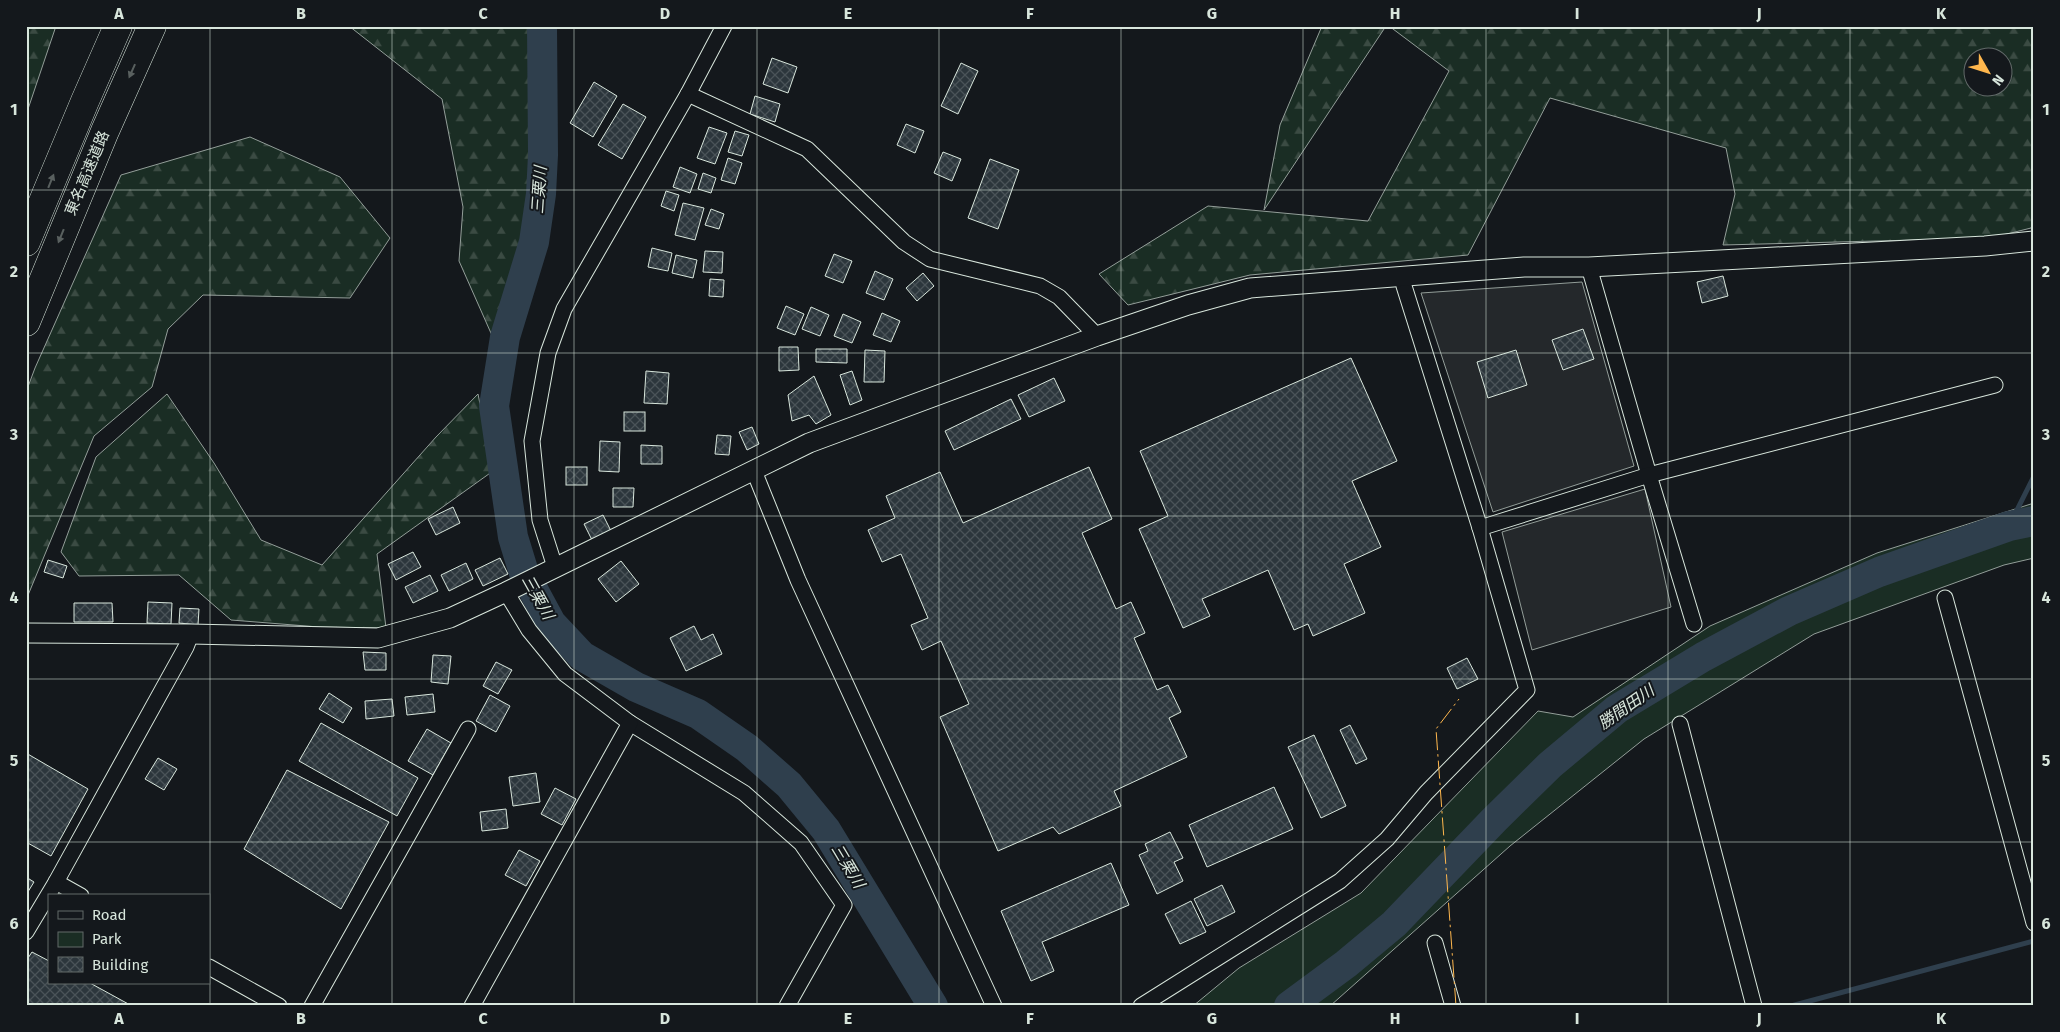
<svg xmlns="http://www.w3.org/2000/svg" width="2060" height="1032" font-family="'Fira Sans','Noto Sans JP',sans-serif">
  <defs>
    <pattern id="forest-firs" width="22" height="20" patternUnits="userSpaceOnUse" patternTransform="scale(1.25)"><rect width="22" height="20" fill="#1a2d24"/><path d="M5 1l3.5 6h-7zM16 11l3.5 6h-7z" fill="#3b4b43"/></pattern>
    <pattern id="building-cross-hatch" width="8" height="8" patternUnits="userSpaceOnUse" patternTransform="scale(1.25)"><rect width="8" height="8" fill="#2c363c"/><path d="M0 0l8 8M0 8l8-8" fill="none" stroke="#4a5358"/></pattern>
  </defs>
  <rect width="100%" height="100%" fill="#14181c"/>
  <path fill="#1a2d24" stroke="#939e99" d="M2034,503v55l-30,7 -190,69 -170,105 -134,107 -180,160h-137l46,-38 122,-75 177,-182 35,6 137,-91 167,-73z"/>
  <g fill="url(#forest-firs)" stroke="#939e99" fill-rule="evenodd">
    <path d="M29,26h27l-30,89v-83z"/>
    <path d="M349,26h190l7,157 -48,166 -39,-88 4,-54 -21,-108z"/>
    <path d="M1322,26h64l-122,184 16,-85z"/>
    <path d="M1389,26h645v197l-3,5 -40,10 -268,7 12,-51 -9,-46 -176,-50 -82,157 -218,20 -122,30 -29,-31 109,-68 160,15 81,-150zM1972,58h30v30h-30z"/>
    <path d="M250,137l90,40 50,61 -40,60 -147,-3 -35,34 -16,58 -58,49 -68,164v-208l9,-24 86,-193z"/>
    <path d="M167,394l47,69 47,77 61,25 114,-128 42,-43 15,77 -116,83 9,74 -67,-1 -88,-7 -52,-45 -100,1 -18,-24 35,-95z"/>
  </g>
  <g fill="#24282b" stroke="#939e99">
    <path d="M1582,282l52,184 -141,46 -72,-219z"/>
    <path d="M1645,489l26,118 -139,43 -30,-118z"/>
  </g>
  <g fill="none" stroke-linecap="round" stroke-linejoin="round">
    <g stroke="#2f3f4d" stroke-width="5">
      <path d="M2009,526l25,-50"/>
      <path d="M1791,1006l243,-65"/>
    </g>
    <g stroke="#2f3f4d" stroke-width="30">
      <path d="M542,26l1,129 -2,39 -7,48 -29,95 -11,69 19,131 11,36 27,50 31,33 54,31 62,27 49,34 42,37 37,45 107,176"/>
      <path d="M1289,1006l57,-42 48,-40 100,-104 56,-55 67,-56 86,-52 86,-46 90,-39 130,-46 25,-5"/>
    </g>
  </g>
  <g fill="url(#building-cross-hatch)" stroke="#d8e6dc">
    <path d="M772,58l25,9 -9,26 -25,-9z"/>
    <path d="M961,63l17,8 -20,43 -17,-8z"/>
    <path d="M594,82l23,14 -24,41 -23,-14z"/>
    <path d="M755,96l25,8 -5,18 -25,-8z"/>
    <path d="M623,104l23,13 -24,42 -24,-14z"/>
    <path d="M906,124l18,7 -9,22 -18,-8z"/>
    <path d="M709,127l18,6 -12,31 -18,-6z"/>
    <path d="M735,131l14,4 -7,21 -14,-4z"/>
    <path d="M943,152l18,7 -9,22 -18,-8z"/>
    <path d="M728,158l14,5 -7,21 -14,-4z"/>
    <path d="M990,159l29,11 -21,59 -30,-11z"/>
    <path d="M680,167l17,7 -7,19 -17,-6z"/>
    <path d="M703,173l13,5 -5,15 -13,-4z"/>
    <path d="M666,191l13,4 -5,16 -13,-5z"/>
    <path d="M683,203l21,5 -9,32 -20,-5z"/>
    <path d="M711,209l13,5 -5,15 -14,-4z"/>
    <path d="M652,248l20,5 -4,18 -20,-4z"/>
    <path d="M705,251l18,1 -1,21 -19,-1z"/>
    <path d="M834,254l18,7 -9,22 -18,-7z"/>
    <path d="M676,255l21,5 -4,18 -21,-5z"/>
    <path d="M875,271l18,8 -9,21 -18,-7z"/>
    <path d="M923,273l11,13 -17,15 -11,-13z"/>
    <path d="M1723,276l5,20 -26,7 -5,-21z"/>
    <path d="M710,279l14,1 -1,17 -14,-1z"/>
    <path d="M786,306l18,8 -9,21 -18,-7z"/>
    <path d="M811,307l18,8 -9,21 -18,-7z"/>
    <path d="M882,313l18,8 -9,21 -18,-7z"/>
    <path d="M843,314l18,8 -9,21 -18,-7z"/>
    <path d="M1583,329l11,30 -31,11 -11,-30z"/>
    <path d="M779,347h19l1,23 -20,1z"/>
    <path d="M816,349h31v14l-31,-1z"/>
    <path d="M865,350l20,1 -1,31h-20z"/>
    <path d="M1516,350l11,35 -39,13 -11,-36z"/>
    <path d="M1351,358l46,103 -45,20 29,66 -37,17 21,49 -52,23 -5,-12 -14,6 -26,-60 -66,29 8,17 -27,12 -44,-99 29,-13 -28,-65z"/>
    <path d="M646,371l23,2 -2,31 -23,-1z"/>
    <path d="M852,371l10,29 -12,5 -10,-30z"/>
    <path d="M814,376l17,39 -15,9 -7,-9 -17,6 -4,-26z"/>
    <path d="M1054,378l11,23 -36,16 -11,-22z"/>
    <path d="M1011,399l10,20 -67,31 -9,-19z"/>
    <rect x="624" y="412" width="21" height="19"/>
    <path d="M752,427l7,17 -12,6 -8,-18z"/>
    <path d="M717,435l14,1 -2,19 -14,-1z"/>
    <path d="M600,441l20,1 -1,30 -20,-1z"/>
    <path d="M641,445l21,1v18h-21z"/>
    <rect x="566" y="467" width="21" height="18"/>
    <path d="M1089,467l23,52 -30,14 34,76 15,-7 14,31 -11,5 23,52 11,-5 13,27 -12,6 18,39 -73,34 7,15 -62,28 -6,-7 -55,24 -58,-134 29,-13 -28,-63 -19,9 -11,-25 17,-7 -27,-64 -19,8 -14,-32 27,-12 -9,-22 54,-24 23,51z"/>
    <path d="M613,488h21l-1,19h-20z"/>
    <path d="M453,507l7,16 -24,12 -8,-16z"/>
    <path d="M603,515l8,16 -19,9 -8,-16z"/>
    <path d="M413,552l8,15 -25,13 -8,-16z"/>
    <path d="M500,558l8,16 -25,12 -8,-16z"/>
    <path d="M48,560l19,6 -4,12 -19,-6z"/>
    <path d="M621,561l18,23 -23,18 -18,-23z"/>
    <path d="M466,563l7,16 -24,12 -8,-16z"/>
    <path d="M430,575l8,16 -25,12 -8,-16z"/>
    <path d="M148,602l24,1 -1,21 -24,-1z"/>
    <path d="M74,603h38l1,19h-39z"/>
    <path d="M180,608l19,1 -1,16 -19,-2z"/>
    <path d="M694,626l7,14 12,-6 9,20 -36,17 -16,-33z"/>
    <path d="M363,652l23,1v17h-21z"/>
    <path d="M433,655l18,1 -3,28 -17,-2z"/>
    <path d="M1467,658l11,21 -21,10 -10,-21z"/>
    <path d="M496,662l16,8 -14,24 -15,-8z"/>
    <path d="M329,693l23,15 -9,15 -24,-14z"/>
    <path d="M433,694l2,18 -28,3 -2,-18z"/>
    <path d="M490,695l20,11 -14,26 -20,-11z"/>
    <path d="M392,699l2,17 -28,3 -1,-18z"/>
    <path d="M321,723l97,55 -21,38 -98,-55z"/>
    <path d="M1350,725l17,34 -11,5 -16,-34z"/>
    <path d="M427,729l24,14 -18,32 -25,-14z"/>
    <path d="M1314,735l32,71 -25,12 -33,-71z"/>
    <path d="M26,753l62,36 -37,67 -25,-14z"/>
    <path d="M158,758l19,11 -13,21 -19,-11z"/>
    <path d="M287,770l102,52 -48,87 -97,-60z"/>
    <path d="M536,773l4,29 -27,4 -4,-29z"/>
    <path d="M1274,787l19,42 -86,38 -18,-42z"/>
    <path d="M555,788l21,11 -14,26 -21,-11z"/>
    <path d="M506,809l2,19 -26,3 -2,-19z"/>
    <path d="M1170,832l13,26 -9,4 9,19 -26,13 -18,-39 9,-4 -3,-7z"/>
    <path d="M519,850l21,11 -14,25 -21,-11z"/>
    <path d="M1111,863l18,42 -87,37 12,29 -23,10 -30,-70z"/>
    <path d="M26,877l8,5 -8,13z"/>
    <path d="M1222,885l13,27 -28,14 -13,-27z"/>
    <path d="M1191,901l15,31 -26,12 -15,-30z"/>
    <path d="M32,952l17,9v22h41l42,23h-106v-45z"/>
  </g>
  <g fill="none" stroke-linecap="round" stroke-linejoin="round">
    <defs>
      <g id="minor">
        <path d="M688,94l119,55 97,93 26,17 110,27 19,11 38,39"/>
        <path d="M1589,267l60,208 45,149"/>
        <path d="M754,471l44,109 196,426"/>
        <path d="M1480,528l169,-53 346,-90"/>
        <path d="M555,567l-15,-47 -8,-79 16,-88 16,-44 124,-215 36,-68"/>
        <path d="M506,592l23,38 36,44 65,49 114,70 57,50 43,62 -57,101"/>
        <path d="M1945,598l89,325"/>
        <path d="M1680,724l74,282"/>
        <path d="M56,882l25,14"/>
        <path d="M26,932l30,-50 130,-235 5,-13"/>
        <path d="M1435,943l18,63"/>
        <path d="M209,967l70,39"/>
        <path d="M312,1006l156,-277"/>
        <path d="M472,1006l158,-283"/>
        <path d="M1141,1006l199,-125 47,-42 39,-46 101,-103 -47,-162 -76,-242 -2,-11"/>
      </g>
      <path id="tertiary" d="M26,633l165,1 187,4 72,-20 56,-26 303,-149 288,-107 91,-31 62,-17 274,-21h65l396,-21 49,-5"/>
      <g id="motorway">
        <path d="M26,242l59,-141 33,-75"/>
        <path d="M26,322l79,-191 47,-105"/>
      </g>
    </defs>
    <use href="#minor" stroke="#d8e6dc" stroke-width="17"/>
    <use href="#tertiary" stroke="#d8e6dc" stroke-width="21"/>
    <use href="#motorway" stroke="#d8e6dc" stroke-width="29"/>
    <use href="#minor" stroke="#14181c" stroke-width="15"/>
    <use href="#tertiary" stroke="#14181c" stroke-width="19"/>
    <use href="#motorway" stroke="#14181c" stroke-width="28"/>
    <path stroke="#ffb74d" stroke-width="1" stroke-dasharray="18 4 2.5 4" stroke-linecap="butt" d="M1456,1006l-20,-277 23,-30"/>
  </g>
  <defs><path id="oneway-solid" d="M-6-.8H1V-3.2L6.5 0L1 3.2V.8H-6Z" transform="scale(1.25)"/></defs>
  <g fill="#59605f">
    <use href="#oneway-solid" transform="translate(132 71) rotate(114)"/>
    <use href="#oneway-solid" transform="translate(51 181) rotate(-68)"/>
    <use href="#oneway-solid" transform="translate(61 236) rotate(112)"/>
  </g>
  <path fill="none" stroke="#d8e6dc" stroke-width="1" stroke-opacity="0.55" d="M210,26v980M392,26v980M574,26v980M757,26v980M939,26v980M1121,26v980M1303,26v980M1486,26v980M1668,26v980M1850,26v980M26,190h2008M26,353h2008M26,516h2008M26,679h2008M26,842h2008"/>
  <g text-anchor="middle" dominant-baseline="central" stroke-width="4" stroke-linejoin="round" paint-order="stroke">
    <g font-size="15" fill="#d8e6dc" stroke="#14181c">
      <text transform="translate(87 173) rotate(-67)">東名高速道路</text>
    </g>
    <g font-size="16" font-style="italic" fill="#d8e6dc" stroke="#14181c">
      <text transform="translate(539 190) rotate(-86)">三栗川</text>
      <text transform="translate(538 597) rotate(61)">三栗川</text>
      <text transform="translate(1626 707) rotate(-35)">勝間田川</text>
      <text transform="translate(848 866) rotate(59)">三栗川</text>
    </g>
  </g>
  <rect width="2060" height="1032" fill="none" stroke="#14181c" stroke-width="55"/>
  <rect x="48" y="894" width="162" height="90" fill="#14181c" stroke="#626a69"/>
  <rect x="58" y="911" width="25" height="8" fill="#14181c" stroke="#626a69"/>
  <text x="92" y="920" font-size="15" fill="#d8e6dc">Road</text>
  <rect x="58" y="932" width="25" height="15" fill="#1a2d24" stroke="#626a69"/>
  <text x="92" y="944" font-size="15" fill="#d8e6dc">Park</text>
  <rect x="58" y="957" width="25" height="15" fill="url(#building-cross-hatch)" stroke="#626a69"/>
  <text x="92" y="970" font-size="15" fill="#d8e6dc">Building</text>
  <g transform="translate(1988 72) rotate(129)"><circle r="24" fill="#14181c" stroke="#626a69"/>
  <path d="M0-4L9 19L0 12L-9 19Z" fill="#ffb74d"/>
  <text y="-8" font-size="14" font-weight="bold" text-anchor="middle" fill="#d8e6dc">N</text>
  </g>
  <rect x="28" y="28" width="2004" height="976" fill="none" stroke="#d8e6dc" stroke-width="2"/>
  <g font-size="16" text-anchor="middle" font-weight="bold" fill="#d8e6dc">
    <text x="119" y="19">A</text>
    <text x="301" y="19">B</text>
    <text x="483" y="19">C</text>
    <text x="665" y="19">D</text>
    <text x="848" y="19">E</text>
    <text x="1030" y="19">F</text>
    <text x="1212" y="19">G</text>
    <text x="1395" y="19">H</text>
    <text x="1577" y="19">I</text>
    <text x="1759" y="19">J</text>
    <text x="1941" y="19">K</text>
    <text x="14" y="115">1</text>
    <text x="2046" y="115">1</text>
    <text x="14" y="277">2</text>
    <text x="2046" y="277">2</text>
    <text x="14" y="440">3</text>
    <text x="2046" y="440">3</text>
    <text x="14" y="603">4</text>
    <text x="2046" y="603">4</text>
    <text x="14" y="766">5</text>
    <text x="2046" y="766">5</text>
    <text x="14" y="929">6</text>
    <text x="2046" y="929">6</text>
    <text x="119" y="1024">A</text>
    <text x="301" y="1024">B</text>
    <text x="483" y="1024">C</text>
    <text x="665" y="1024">D</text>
    <text x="848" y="1024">E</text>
    <text x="1030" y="1024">F</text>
    <text x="1212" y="1024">G</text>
    <text x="1395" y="1024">H</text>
    <text x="1577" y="1024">I</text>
    <text x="1759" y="1024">J</text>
    <text x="1941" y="1024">K</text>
  </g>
</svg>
